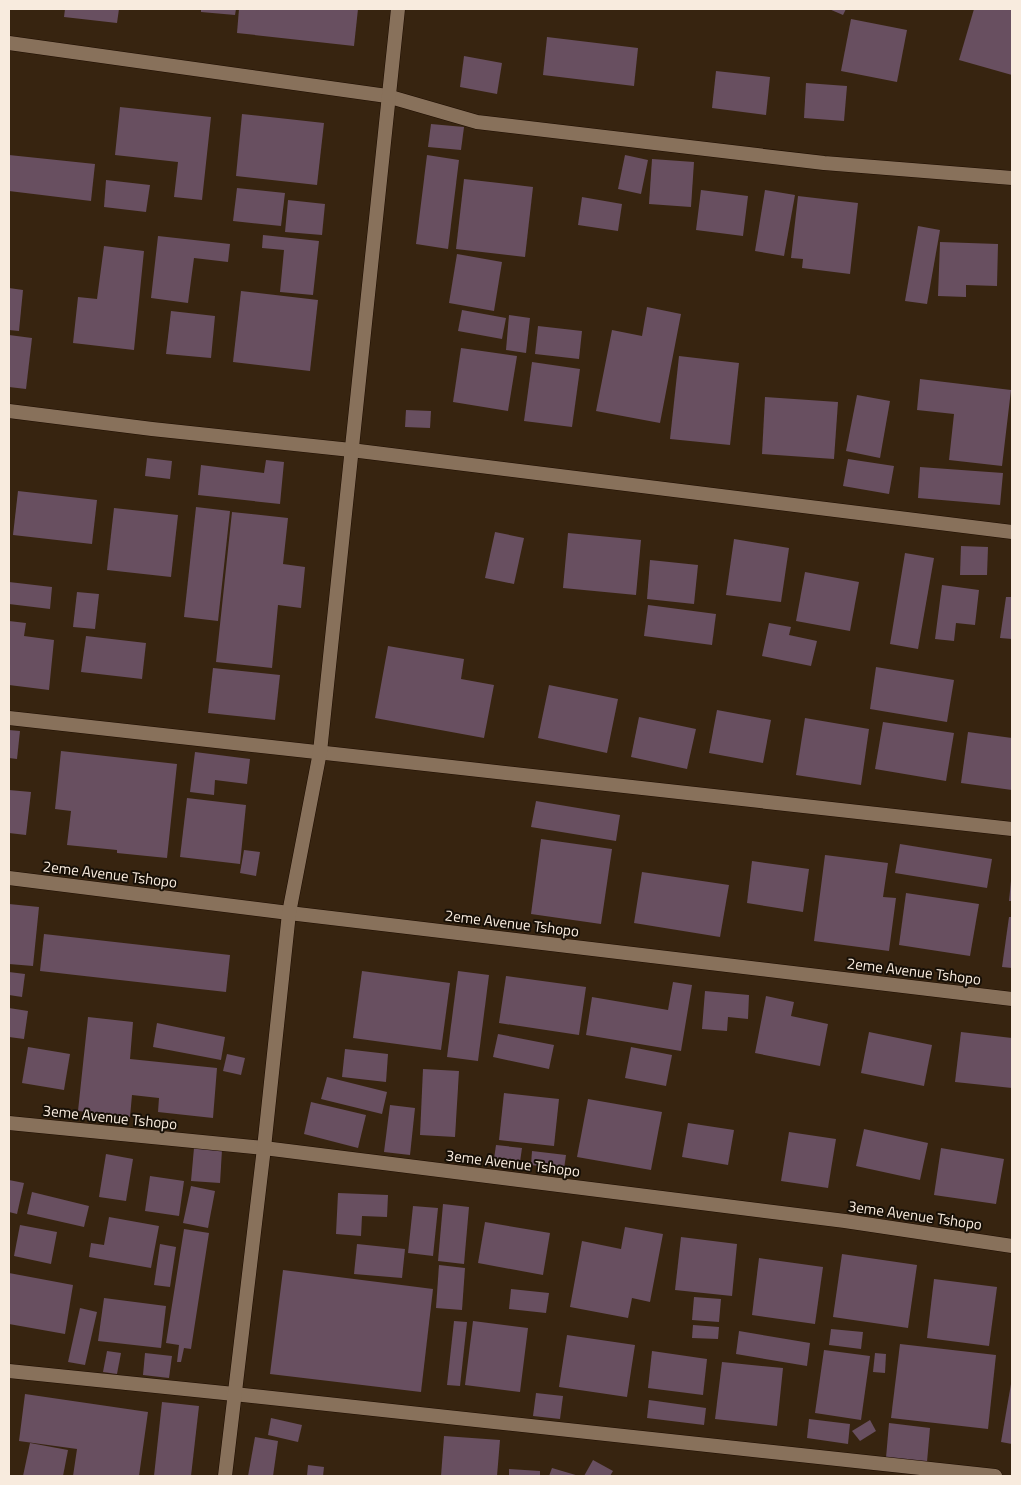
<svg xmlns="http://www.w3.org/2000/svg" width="1021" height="1485" font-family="'Titillium Web',sans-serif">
  <rect width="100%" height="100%" fill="#372410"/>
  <g fill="#684f60">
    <path d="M65,9h54l-2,14 -53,-6z"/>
    <path d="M201,9h35l-1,6 -34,-3z"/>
    <path d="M239,9h119l-4,37 -117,-13z"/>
    <path d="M829,9h17l-3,6z"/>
    <path d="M974,9h38v66l-53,-15z"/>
    <path d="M851,19l56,11 -10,52 -56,-11z"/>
    <path d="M547,37l91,11 -4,38 -91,-11z"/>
    <path d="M464,56l38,7 -5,31 -37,-7z"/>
    <path d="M716,71l54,6 -4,38 -54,-7z"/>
    <path d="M806,83l41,3 -3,35 -40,-3z"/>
    <path d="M120,107l91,10 -9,83 -28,-3 4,-35 -63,-7z"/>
    <path d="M242,114l82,9 -7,62 -81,-9z"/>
    <path d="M431,124l33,3 -3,23 -33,-3z"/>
    <path d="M9,155l86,9 -4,37 -82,-10z"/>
    <path d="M427,155l32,5 -11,89 -32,-5z"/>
    <path d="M625,155l23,5 -7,34 -23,-5z"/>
    <path d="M652,159l42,3 -3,45 -42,-3z"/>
    <path d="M464,179l69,8 -8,70 -69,-8z"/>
    <path d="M106,180l44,5 -4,27 -42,-5z"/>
    <path d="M237,188l48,5 -4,33 -48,-5z"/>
    <path d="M701,190l47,6 -5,40 -47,-6z"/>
    <path d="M765,190l30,5 -11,61 -29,-5z"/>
    <path d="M798,196l60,7 -8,71 -48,-6 1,-9 -12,-1z"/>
    <path d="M582,197l40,7 -4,27 -40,-6z"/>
    <path d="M288,200l37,4 -3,31 -37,-3z"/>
    <path d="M918,226l22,4 -13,74 -22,-3z"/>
    <path d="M263,235l56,6 -6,54 -33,-3 4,-42 -22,-2z"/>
    <path d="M158,236l72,8 -2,18 -34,-4 -6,45 -37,-5z"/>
    <path d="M940,242l58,2 -1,42 -31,-1v12l-28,-1z"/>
    <path d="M104,246l40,5 -10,99 -61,-7 5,-46 19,2z"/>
    <path d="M457,254l45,8 -8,49 -45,-8z"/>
    <path d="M9,288l14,2 -4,41 -10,-1z"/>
    <path d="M241,291l77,9 -8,71 -77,-9z"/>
    <path d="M647,307l34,7 -21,109 -64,-12 16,-81 30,6z"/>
    <path d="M462,310l44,8 -4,21 -44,-8z"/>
    <path d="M171,311l44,5 -4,42 -45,-4z"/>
    <path d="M509,315l21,3 -4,35 -20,-3z"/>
    <path d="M538,326l44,5 -3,28 -44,-5z"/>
    <path d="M9,335l23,3 -6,51 -17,-2z"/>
    <path d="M461,348l56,8 -9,55 -55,-9z"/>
    <path d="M679,356l60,7 -9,82 -60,-6z"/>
    <path d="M532,362l48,7 -8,58 -48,-6z"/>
    <path d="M920,379l91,11 -9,76 -53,-6 5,-46 -37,-4z"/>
    <path d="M857,395l33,6 -10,57 -34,-7z"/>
    <path d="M765,397l73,5 -4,57 -72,-5z"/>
    <path d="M406,410l25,1 -1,17 -25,-1z"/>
    <path d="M147,458l25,3 -2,18 -25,-3z"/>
    <path d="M848,459l46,7 -5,28 -46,-8z"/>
    <path d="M266,460l18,2 -4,42 -82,-9 3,-30 63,8z"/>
    <path d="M920,467l83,6 -3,32 -82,-7z"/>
    <path d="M18,491l79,9 -5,44 -79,-9z"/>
    <path d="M196,507l34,4 -12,110 -34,-4z"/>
    <path d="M114,508l64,7 -7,62 -64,-7z"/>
    <path d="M232,512l56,6 -5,46 22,3 -4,41 -23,-3 -6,63 -56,-6z"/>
    <path d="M495,532l29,6 -10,46 -29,-6z"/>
    <path d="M568,533l73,7 -5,55 -73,-7z"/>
    <path d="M734,539l55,9 -8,54 -55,-7z"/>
    <path d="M961,546l27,1 -1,28h-27z"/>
    <path d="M905,553l29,5 -16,91 -28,-5z"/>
    <path d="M650,560l48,5 -4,39 -47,-5z"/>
    <path d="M805,572l54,10 -9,49 -54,-10z"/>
    <path d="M9,582l43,5 -2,22 -41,-5z"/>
    <path d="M942,585l37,5 -4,35 -19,-2 -2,18 -19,-2z"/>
    <path d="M77,592l22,2 -4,35 -22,-2z"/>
    <path d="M1006,597h6v42l-12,-1z"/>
    <path d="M648,605l68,9 -4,31 -68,-9z"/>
    <path d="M9,621l17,2 -2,13 30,4 -5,50 -40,-5z"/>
    <path d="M769,623l22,4 -2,8 28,6 -6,25 -49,-10z"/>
    <path d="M86,636l60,7 -4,36 -61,-7z"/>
    <path d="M388,646l76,13 -3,20 33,6 -10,53 -109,-20z"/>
    <path d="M876,667l78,13 -7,42 -77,-13z"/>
    <path d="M213,668l67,7 -5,45 -67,-7z"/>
    <path d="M549,685l69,14 -11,54 -69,-15z"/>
    <path d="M717,710l54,10 -8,43 -54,-10z"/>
    <path d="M639,717l57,12 -9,40 -56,-12z"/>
    <path d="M805,718l64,11 -8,56 -65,-10z"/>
    <path d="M883,722l71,11 -8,48 -71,-12z"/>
    <path d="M9,730l11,1 -3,28 -8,-1z"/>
    <path d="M968,732l44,6v52l-51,-7z"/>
    <path d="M61,751l116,13 -10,94 -50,-5v-3l-50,-5 4,-34 -16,-2z"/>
    <path d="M195,752l55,7 -3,25 -32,-4 -1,15 -24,-3z"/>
    <path d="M9,790l22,2 -5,43 -17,-2z"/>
    <path d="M187,798l59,7 -6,59 -60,-7z"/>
    <path d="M536,801l84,14 -4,26 -85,-14z"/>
    <path d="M541,839l71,10 -11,75 -70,-10z"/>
    <path d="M900,844l92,15 -5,29 -92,-15z"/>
    <path d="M244,850l16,2 -4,24 -16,-3z"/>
    <path d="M825,855l63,8 -5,34 13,1 -7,53 -75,-10z"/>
    <path d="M752,861l57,8 -6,43 -56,-9z"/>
    <path d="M642,872l87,13 -9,52 -86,-14z"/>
    <path d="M1011,881h1v20h-3z"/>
    <path d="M906,893l73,11 -9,52 -71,-11z"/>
    <path d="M9,904l30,3 -6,59 -24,-2z"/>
    <path d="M1009,917h3v51l-10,-1z"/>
    <path d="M44,934l186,21 -4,37 -186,-21z"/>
    <path d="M362,971l88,12 -9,67 -88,-12z"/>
    <path d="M458,971l31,4 -11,86 -31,-4z"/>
    <path d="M9,972l16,2 -3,23 -13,-2z"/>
    <path d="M506,976l80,11 -7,48 -80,-12z"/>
    <path d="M673,982l19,3 -11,66 -95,-16 6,-38 76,13z"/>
    <path d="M705,991l44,4 -1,24 -20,-2 -1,14 -25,-2z"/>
    <path d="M766,996l28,6 -3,14 37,8 -8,42 -65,-13z"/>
    <path d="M9,1008l19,3 -4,28 -15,-2z"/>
    <path d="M88,1017l45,5 -3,37 87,9 -4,50 -55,-6 1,-14 -27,-3 -2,22 -52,-6z"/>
    <path d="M157,1023l68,14 -4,23 -68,-13z"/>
    <path d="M869,1032l63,13 -8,41 -63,-13z"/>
    <path d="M961,1032l51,6v50l-57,-6z"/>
    <path d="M498,1034l56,11 -5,24 -56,-12z"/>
    <path d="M28,1047l42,7 -6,36 -42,-7z"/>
    <path d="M631,1047l41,8 -6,31 -41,-8z"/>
    <path d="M345,1049l43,5 -2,28 -44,-5z"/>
    <path d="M227,1054l18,4 -4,17 -18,-4z"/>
    <path d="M423,1069l36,2 -4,66 -35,-2z"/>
    <path d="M327,1077l60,15 -5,22 -61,-15z"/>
    <path d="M504,1093l55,6 -5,47 -55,-6z"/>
    <path d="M588,1099l74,13 -11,58 -74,-13z"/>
    <path d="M311,1102l55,13 -8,33 -54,-14z"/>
    <path d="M390,1105l25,3 -5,47 -26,-3z"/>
    <path d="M688,1123l46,7 -6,35 -46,-8z"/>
    <path d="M864,1129l64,14 -8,37 -64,-14z"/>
    <path d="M789,1132l47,7 -8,49 -47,-7z"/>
    <path d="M496,1145l26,3 -2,14 -26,-3z"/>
    <path d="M194,1148l28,2 -2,33 -29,-2z"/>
    <path d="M941,1148l63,11 -8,45 -62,-9z"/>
    <path d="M532,1151l34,4 -2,14 -33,-4z"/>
    <path d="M106,1154l27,5 -7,42 -27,-4z"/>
    <path d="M150,1176l34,5 -5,35 -34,-5z"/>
    <path d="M9,1180l15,3 -7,31 -8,-2z"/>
    <path d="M191,1186l24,5 -7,37 -25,-5z"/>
    <path d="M32,1192l57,14 -5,21 -57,-13z"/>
    <path d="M338,1193l50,2 -1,22 -25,-1 -1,20 -25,-2z"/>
    <path d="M443,1204l26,3 -5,57 -26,-3z"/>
    <path d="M413,1206l25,2 -5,48 -25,-3z"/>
    <path d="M109,1217l50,9 -8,42 -62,-11 2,-14 13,2z"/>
    <path d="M485,1222l65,11 -7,42 -65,-12z"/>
    <path d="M20,1225l37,7 -6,32 -37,-8z"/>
    <path d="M625,1227l38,7 -13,68 -18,-4 -4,20 -58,-11 12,-66 39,8z"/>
    <path d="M184,1229l25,4 -18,116 -7,-1 -3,14h-4l2,-17 -13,-2z"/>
    <path d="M681,1237l56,7 -5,52 -57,-6z"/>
    <path d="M160,1244l16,3 -6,40 -16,-2z"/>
    <path d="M357,1244l48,5 -3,29 -48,-4z"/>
    <path d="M842,1254l75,11 -9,63 -75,-11z"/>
    <path d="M759,1258l64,9 -8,57 -63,-9z"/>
    <path d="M439,1265l26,3 -3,42 -26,-2z"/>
    <path d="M283,1270l150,19 -12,103 -151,-18z"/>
    <path d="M9,1273l64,12 -8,49 -56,-10z"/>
    <path d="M934,1279l63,8 -8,59 -62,-8z"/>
    <path d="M511,1289l38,4 -3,20 -37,-4z"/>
    <path d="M694,1297l27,2 -2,23 -27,-2z"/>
    <path d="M104,1298l62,8 -5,42 -63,-7z"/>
    <path d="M80,1308l17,4 -12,53 -17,-3z"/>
    <path d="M454,1321l13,1 -7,64 -13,-1z"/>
    <path d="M473,1321l55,7 -8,64 -55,-7z"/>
    <path d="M693,1325l26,2 -1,12 -26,-1z"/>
    <path d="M831,1329l32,3 -2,17 -32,-4z"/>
    <path d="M739,1331l71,12 -3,23 -71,-12z"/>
    <path d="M567,1335l68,10 -8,52 -68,-10z"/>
    <path d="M900,1344l96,11 -8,74 -97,-11z"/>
    <path d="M824,1350l46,6 -9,64 -46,-7z"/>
    <path d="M107,1351l14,2 -4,21 -14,-2z"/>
    <path d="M652,1351l55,8 -4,36 -55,-7z"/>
    <path d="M145,1353l27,3 -3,22 -26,-3z"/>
    <path d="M875,1353l11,1 -1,19 -12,-1z"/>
    <path d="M722,1362l61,6 -6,58 -62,-7z"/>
    <path d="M1011,1384h1v60l-11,-2z"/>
    <path d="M536,1393l27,3 -3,23 -27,-3z"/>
    <path d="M25,1394l123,18 -9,64h-66l4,-27 -58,-8z"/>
    <path d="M649,1400l57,8 -2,17 -57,-7z"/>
    <path d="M162,1402l37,4 -8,70h-37z"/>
    <path d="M271,1418l31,7 -4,17 -30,-7z"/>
    <path d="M809,1419l41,5 -2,20 -41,-6z"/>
    <path d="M870,1420l6,11 -16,10 -8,-10z"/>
    <path d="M889,1423l41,5 -3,34 -41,-4z"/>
    <path d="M444,1436l56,4 -3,36h-56z"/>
    <path d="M255,1437l23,4 -5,35h-25z"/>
    <path d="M30,1443l38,7 -5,26h-40z"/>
    <path d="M593,1460l20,11 -3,5h-26z"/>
    <path d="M308,1465l16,2 -1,9h-16z"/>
    <path d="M552,1468l27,8h-30z"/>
    <path d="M509,1469l31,2v5h-31z"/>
  </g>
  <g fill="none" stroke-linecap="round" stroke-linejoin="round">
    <defs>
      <g id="minor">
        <path d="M9,43l378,53 90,26 347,41 188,15"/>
        <path d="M9,411l143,18 199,21 661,82"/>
        <path d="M9,718l1003,111"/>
        <path d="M9,878l280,35 723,86"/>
        <path d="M9,1123l255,25 581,73 167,25"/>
        <path d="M9,1371l225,23 761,82"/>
        <path d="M225,1476l39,-328 25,-235 31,-161 78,-743"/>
      </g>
    </defs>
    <use href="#minor" stroke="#1e0d00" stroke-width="15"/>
    <use href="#minor" stroke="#88715b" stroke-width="14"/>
  </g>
  <g text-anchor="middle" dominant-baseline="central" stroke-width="4" stroke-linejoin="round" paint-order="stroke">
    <g font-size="15" fill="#f8ebde" stroke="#181007">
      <text transform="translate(110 874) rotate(7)">2eme Avenue Tshopo</text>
      <text transform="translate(512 923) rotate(7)">2eme Avenue Tshopo</text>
      <text transform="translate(914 971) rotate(7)">2eme Avenue Tshopo</text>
      <text transform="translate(110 1117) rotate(6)">3eme Avenue Tshopo</text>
      <text transform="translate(513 1163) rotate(7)">3eme Avenue Tshopo</text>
      <text transform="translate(915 1215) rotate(8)">3eme Avenue Tshopo</text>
    </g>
  </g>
  <rect width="1021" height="1485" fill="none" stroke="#f8ebde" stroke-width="20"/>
</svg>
